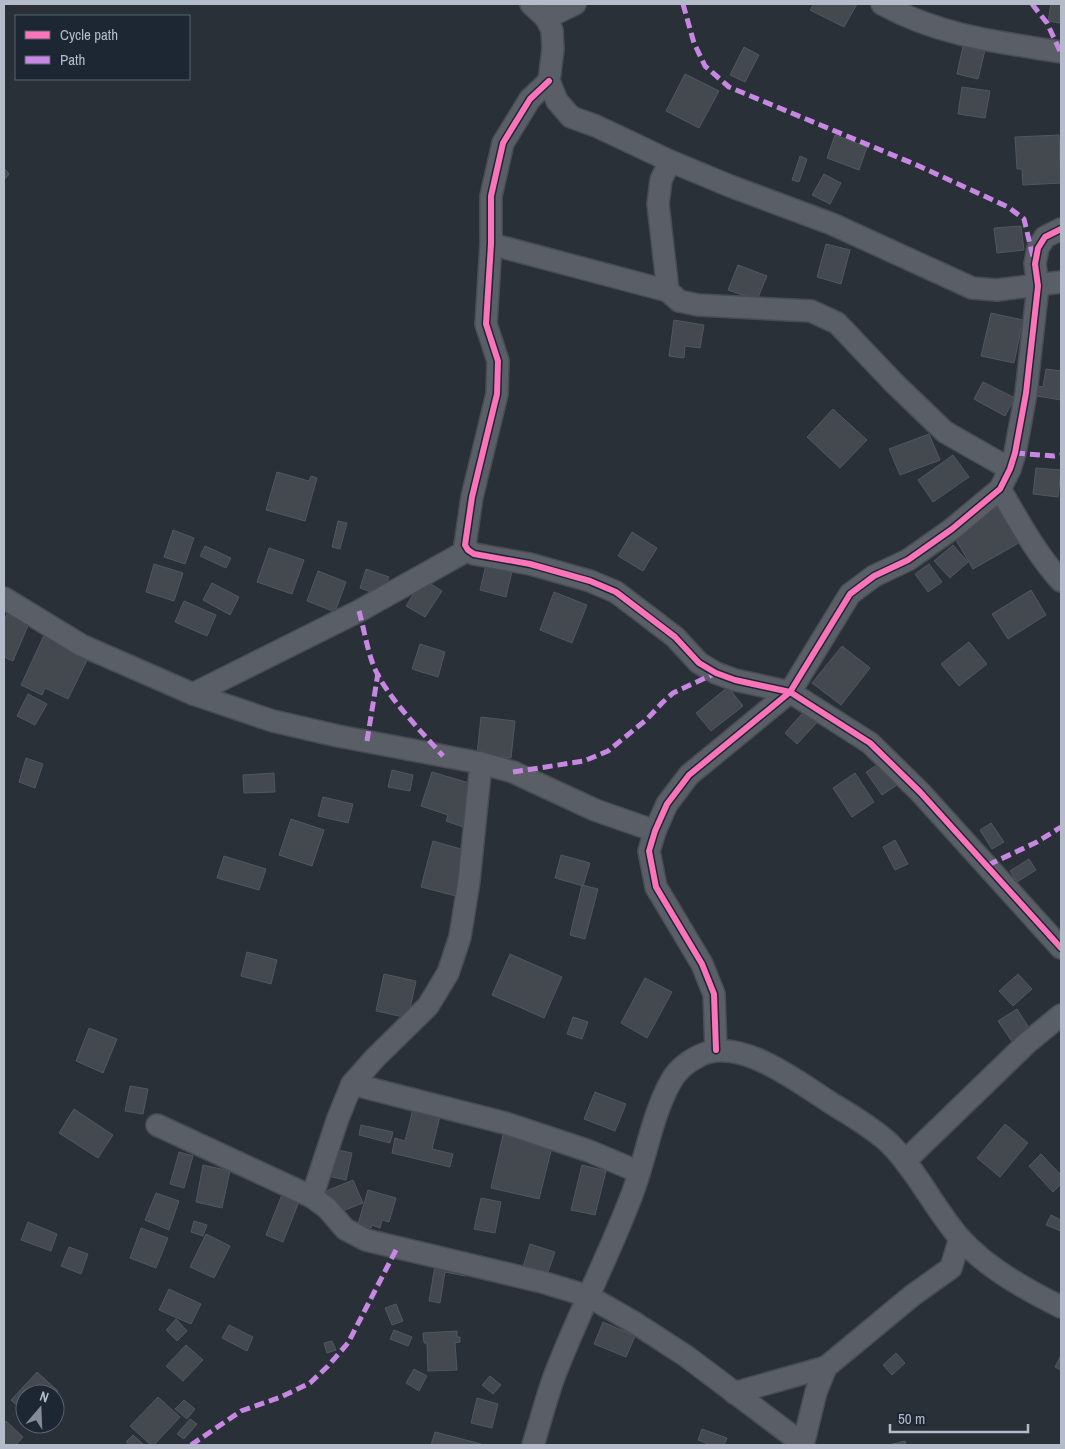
<svg xmlns="http://www.w3.org/2000/svg" width="1065" height="1449" font-family="'Archivo Narrow',sans-serif">
  <rect width="100%" height="100%" fill="#2a3038"/>
  <g fill="#444950" stroke="#52575f">
    <path d="M814,4h43l-13,23 -34,-17z"/>
    <path d="M1051,4h10v19l-13,-2z"/>
    <path d="M963,46l22,4 -7,29 -21,-5z"/>
    <path d="M744,47l15,8 -14,27 -15,-7z"/>
    <path d="M685,74l34,17 -20,37 -33,-17z"/>
    <path d="M962,87l28,4 -5,27 -27,-4z"/>
    <path d="M835,135l32,12 -8,23 -32,-12z"/>
    <path d="M1059,135l2,48 -38,2 -1,-16h-5l-2,-32z"/>
    <path d="M800,156l7,3 -8,23 -7,-2z"/>
    <path d="M4,168l5,6 -5,6z"/>
    <path d="M824,174l17,9 -11,21 -18,-9z"/>
    <path d="M1021,226l3,24 -27,3 -3,-25z"/>
    <path d="M826,244l24,6 -9,34 -24,-7z"/>
    <path d="M738,265l29,11 -10,24 -29,-10z"/>
    <path d="M991,313l32,7 -9,43 -33,-7z"/>
    <path d="M674,320l30,5 -4,23 -15,-2 -1,12 -15,-2z"/>
    <path d="M1046,369l15,2v29l-24,-4 1,-10 5,1z"/>
    <path d="M983,382l32,16 -10,18 -31,-17z"/>
    <path d="M833,409l34,31 -27,28 -33,-31z"/>
    <path d="M929,434l11,26 -40,15 -11,-26z"/>
    <path d="M953,455l16,22 -36,25 -15,-22z"/>
    <path d="M1036,468l25,2 -3,27 -25,-3z"/>
    <path d="M277,472l32,9 2,-5 6,2 -12,43 -39,-11z"/>
    <path d="M1003,504l21,36 -51,29 -21,-36z"/>
    <path d="M338,521l9,2 -7,26 -8,-2z"/>
    <path d="M173,530l21,8 -9,26 -21,-7z"/>
    <path d="M632,532l25,16 -14,23 -25,-15z"/>
    <path d="M953,545l15,17 -18,16 -16,-17z"/>
    <path d="M205,546l26,12 -5,10 -26,-12z"/>
    <path d="M269,548l35,12 -12,34 -35,-12z"/>
    <path d="M487,561l26,6 -7,30 -26,-7z"/>
    <path d="M154,564l29,9 -9,28 -28,-9z"/>
    <path d="M929,564l13,18 -14,10 -13,-18z"/>
    <path d="M366,569l23,8 -7,19 -22,-8z"/>
    <path d="M318,571l28,11 -11,30 -28,-11z"/>
    <path d="M423,579l19,12 -17,26 -19,-11z"/>
    <path d="M212,583l27,14 -9,18 -27,-15z"/>
    <path d="M1031,590l15,25 -38,24 -16,-25z"/>
    <path d="M554,592l33,13 -15,38 -32,-13z"/>
    <path d="M184,601l32,14 -9,21 -32,-14z"/>
    <path d="M8,612l22,9 -17,40 -9,-4v-36z"/>
    <path d="M46,631l45,21 -23,47 -23,-11 -3,7 -21,-10z"/>
    <path d="M969,642l18,22 -28,22 -18,-22z"/>
    <path d="M420,644l25,8 -7,25 -26,-8z"/>
    <path d="M842,646l28,22 -29,37 -29,-22z"/>
    <path d="M728,687l15,19 -32,25 -15,-18z"/>
    <path d="M28,694l19,10 -12,21 -18,-9z"/>
    <path d="M808,707l13,11 -24,26 -12,-11z"/>
    <path d="M481,717l34,4 -4,37 -34,-4z"/>
    <path d="M26,758l17,6 -8,24 -16,-6z"/>
    <path d="M885,760l15,23 -18,12 -16,-23z"/>
    <path d="M392,770l21,5 -3,16 -22,-4z"/>
    <path d="M432,772l44,13 -13,42 -17,-6 2,-6 -27,-9z"/>
    <path d="M274,773l1,19 -31,1 -1,-18z"/>
    <path d="M855,773l19,29 -22,15 -19,-29z"/>
    <path d="M323,797l30,7 -5,19 -30,-7z"/>
    <path d="M291,819l33,11 -12,36 -33,-11z"/>
    <path d="M991,823l13,19 -12,7 -12,-19z"/>
    <path d="M895,840l13,24 -13,6 -12,-23z"/>
    <path d="M433,841l35,10 -12,45 -35,-9z"/>
    <path d="M561,855l29,8 -7,23 -28,-8z"/>
    <path d="M224,856l42,13 -7,21 -42,-12z"/>
    <path d="M1029,859l7,11 -19,12 -7,-11z"/>
    <path d="M582,885l16,4 -13,50 -15,-4z"/>
    <path d="M247,952l30,8 -6,24 -30,-8z"/>
    <path d="M510,954l52,23 -18,41 -52,-23z"/>
    <path d="M384,974l32,7 -8,37 -32,-7z"/>
    <path d="M1018,974l14,15 -19,17 -14,-15z"/>
    <path d="M645,978l27,14 -25,46 -26,-15z"/>
    <path d="M1017,1009l16,25 -18,12 -17,-25z"/>
    <path d="M573,1017l15,5 -6,17 -15,-5z"/>
    <path d="M89,1028l28,11 -14,34 -27,-12z"/>
    <path d="M130,1086l18,3 -5,25 -18,-3z"/>
    <path d="M595,1092l31,12 -11,27 -31,-12z"/>
    <path d="M415,1101l27,7 -10,41 21,5 -3,13 -58,-14 3,-15 10,3z"/>
    <path d="M74,1109l39,26 -15,23 -39,-25z"/>
    <path d="M1005,1124l23,19 -28,34 -23,-19z"/>
    <path d="M361,1125l32,7 -3,11 -31,-8z"/>
    <path d="M503,1135l49,12 -13,52 -48,-11z"/>
    <path d="M333,1149l19,4 -6,27 -18,-4z"/>
    <path d="M179,1152l14,4 -9,32 -14,-4z"/>
    <path d="M1041,1154l20,21v9l-8,8 -24,-26z"/>
    <path d="M203,1165l27,6 -8,37 -26,-6z"/>
    <path d="M582,1165l24,6 -11,44 -24,-5z"/>
    <path d="M353,1180l10,23 -28,11 -9,-23z"/>
    <path d="M368,1190l28,8 -7,24 -7,-2 -2,8 -8,-3 -1,3 -13,-4z"/>
    <path d="M283,1192l17,7 -17,43 -17,-7z"/>
    <path d="M156,1193l23,8 -10,29 -24,-10z"/>
    <path d="M481,1198l20,4 -6,31 -21,-4z"/>
    <path d="M1051,1215l10,5v11l-15,-6z"/>
    <path d="M194,1221l13,4 -4,11 -12,-4z"/>
    <path d="M28,1222l29,12 -6,17 -30,-11z"/>
    <path d="M141,1228l27,10 -12,30 -26,-10z"/>
    <path d="M206,1234l24,12 -16,32 -24,-11z"/>
    <path d="M530,1244l25,8 -8,23 -24,-8z"/>
    <path d="M69,1247l19,7 -7,20 -20,-8z"/>
    <path d="M436,1260l31,6 -2,10 -20,-4 -5,31 -11,-2z"/>
    <path d="M169,1289l32,15 -10,20 -32,-14z"/>
    <path d="M396,1304l7,17 -11,4 -7,-17z"/>
    <path d="M176,1319l11,12 -10,10 -11,-11z"/>
    <path d="M603,1322l32,14 -9,21 -32,-13z"/>
    <path d="M229,1325l24,12 -6,14 -25,-13z"/>
    <path d="M394,1330l18,7 -4,9 -18,-7z"/>
    <path d="M457,1331v6h3v5l-5,1 2,27 -29,1 -1,-28h-3l-1,-10z"/>
    <path d="M332,1341l4,9 -9,3 -3,-10z"/>
    <path d="M186,1345l17,15 -20,21 -17,-15z"/>
    <path d="M896,1353l9,10 -13,12 -9,-10z"/>
    <path d="M1061,1355v15l-6,-3z"/>
    <path d="M414,1369l13,7 -8,15 -13,-8z"/>
    <path d="M37,1372l21,19 -3,4 -30,-1v19l-14,-13z"/>
    <path d="M490,1376l11,9 -8,9 -11,-9z"/>
    <path d="M158,1397l22,20 -26,28h-3l-21,-19z"/>
    <path d="M477,1398l21,6 -6,24 -21,-5z"/>
    <path d="M184,1400l11,9 -8,10 -12,-10z"/>
    <path d="M190,1419l7,5 -13,15 -7,-5z"/>
    <path d="M6,1421l17,16 -7,8h-12v-21z"/>
    <path d="M702,1429l25,9 -3,7h-13l-13,-5z"/>
    <path d="M435,1432l46,12v1h-50z"/>
    <path d="M133,1435l11,10h-14l-4,-3z"/>
    <path d="M905,1441l1,4h-17z"/>
  </g>
  <g fill="none" stroke-linecap="round" stroke-linejoin="round">
    <defs>
      <g id="minor">
        <path d="M531,4l15,14 6,12 1,19 -4,32 8,20 14,16 25,9 74,35 60,25 102,38 140,64 25,2 64,-8"/>
        <path d="M882,4c58,32 116,38 179,48"/>
        <path d="M546,18l29,-14"/>
        <path d="M549,81l-19,18 -27,44 -12,53v48l-5,80 12,37 -1,33 -25,103 -7,48 3,5 6,4 56,10 60,17 26,11 59,45 24,26 17,10 19,7 55,12 80,51 50,49 141,156"/>
        <path d="M670,161l-9,19 -3,24 10,87 11,10 19,4 113,6 26,12 57,60 51,49 65,37"/>
        <path d="M491,244l177,47"/>
        <path d="M1000,489c18,31 37,66 61,92"/>
        <path d="M4,598l77,47 112,49 80,27 65,15 143,27 32,9 82,38 60,21"/>
        <path d="M193,694l166,-83 109,-61"/>
        <path d="M716,1050l-2,-56 -12,-30 -46,-77 -7,-36 6,-20 12,-27 22,-29 101,-83 60,-98 24,-18 34,-16 44,-31 48,-40 10,-20 5,-16 11,-60 12,-107 -3,-22 3,-16 7,-11 16,-8"/>
        <path d="M352,1084l153,39 84,28 50,21"/>
        <path d="M157,1125l155,72 15,11 18,21 21,11 176,42 46,14 47,27 51,33 117,88"/>
        <path d="M905,1161l122,-118 34,-28"/>
        <path d="M312,1197l26,-79 14,-34 23,-26 53,-52 20,-33 12,-36 9,-56 12,-118"/>
        <path d="M734,1393l92,-26"/>
        <path d="M533,1445c7,-22 13,-46 21,-68 23,-61 54,-119 77,-180 15,-38 20,-79 39,-114 6,-12 17,-21 29,-27 40,-21 99,26 132,47 18,11 44,26 59,41 27,27 44,64 69,93 26,30 67,53 102,70"/>
        <path d="M803,1445l13,-53 10,-25 87,-72 38,-27 9,-30"/>
      </g>
    </defs>
    <use href="#minor" stroke="#484c53" stroke-width="24"/>
    <use href="#minor" stroke="#5a5e66" stroke-width="21"/>
    <g stroke="#c787e3" stroke-width="5" stroke-dasharray="10 5" stroke-linecap="butt">
      <path d="M683,4l11,39 11,23 24,21 190,79 89,41 16,12 9,38"/>
      <path d="M1032,4l15,19 13,28"/>
      <path d="M1015,453l39,3 7,-1"/>
      <path d="M359,611c5,18 8,38 15,56 13,30 47,64 69,89"/>
      <path d="M367,741l11,-68"/>
      <path d="M513,772l71,-11 24,-10 38,-31 17,-18 10,-9 43,-20"/>
      <path d="M988,865l49,-23 24,-15"/>
      <path d="M191,1445l50,-34 40,-14 29,-14 18,-17 20,-23 49,-95"/>
    </g>
    <defs>
      <g id="cycleway">
        <path d="M549,81l-19,18 -27,44 -12,53v48l-5,80 12,37 -1,33 -25,103 -7,48 3,5 6,4 56,10 60,17 26,11 59,45 24,26 17,10 19,7 55,12 80,51 50,49 141,156"/>
        <path d="M716,1050l-2,-56 -12,-30 -46,-77 -7,-36 6,-20 12,-27 22,-29 101,-83 60,-98 24,-18 34,-16 44,-31 48,-40 10,-20 5,-16 11,-60 12,-107 -3,-22 3,-16 7,-11 16,-8"/>
      </g>
    </defs>
    <use href="#cycleway" stroke="#1d2633" stroke-width="9"/>
    <use href="#cycleway" stroke="#fb73b8" stroke-width="6"/>
  </g>
  <rect width="1065" height="1449" fill="none" stroke="#b4bcc9" stroke-width="10"/>
  <rect x="15" y="15" width="175" height="65" fill="#1d2633" stroke="#59626f"/>
  <rect x="25" y="31" width="25" height="8" fill="#fb73b8" stroke="#59626f"/>
  <text x="60" y="40" font-size="15" fill="#b4bcc9">Cycle path</text>
  <rect x="25" y="56" width="25" height="8" fill="#c787e3" stroke="#59626f"/>
  <text x="60" y="65" font-size="15" fill="#b4bcc9">Path</text>
  <g transform="translate(40 1409) rotate(19)"><circle r="24" fill="#1d2633" stroke="#59626f"/>
  <path d="M0-4L9 19L0 12L-9 19Z" fill="#848b96"/>
  <text y="-8" font-size="14" font-weight="bold" text-anchor="middle" fill="#b4bcc9">N</text>
  </g>
  <path d="M890 1424v8h138v-8" fill="none" stroke="#b4bcc9" stroke-width="2.5"/>
  <text x="898" y="1424" font-size="15" fill="#b4bcc9" stroke="#1d2633" stroke-width="4" paint-order="stroke">50 m</text>
</svg>
